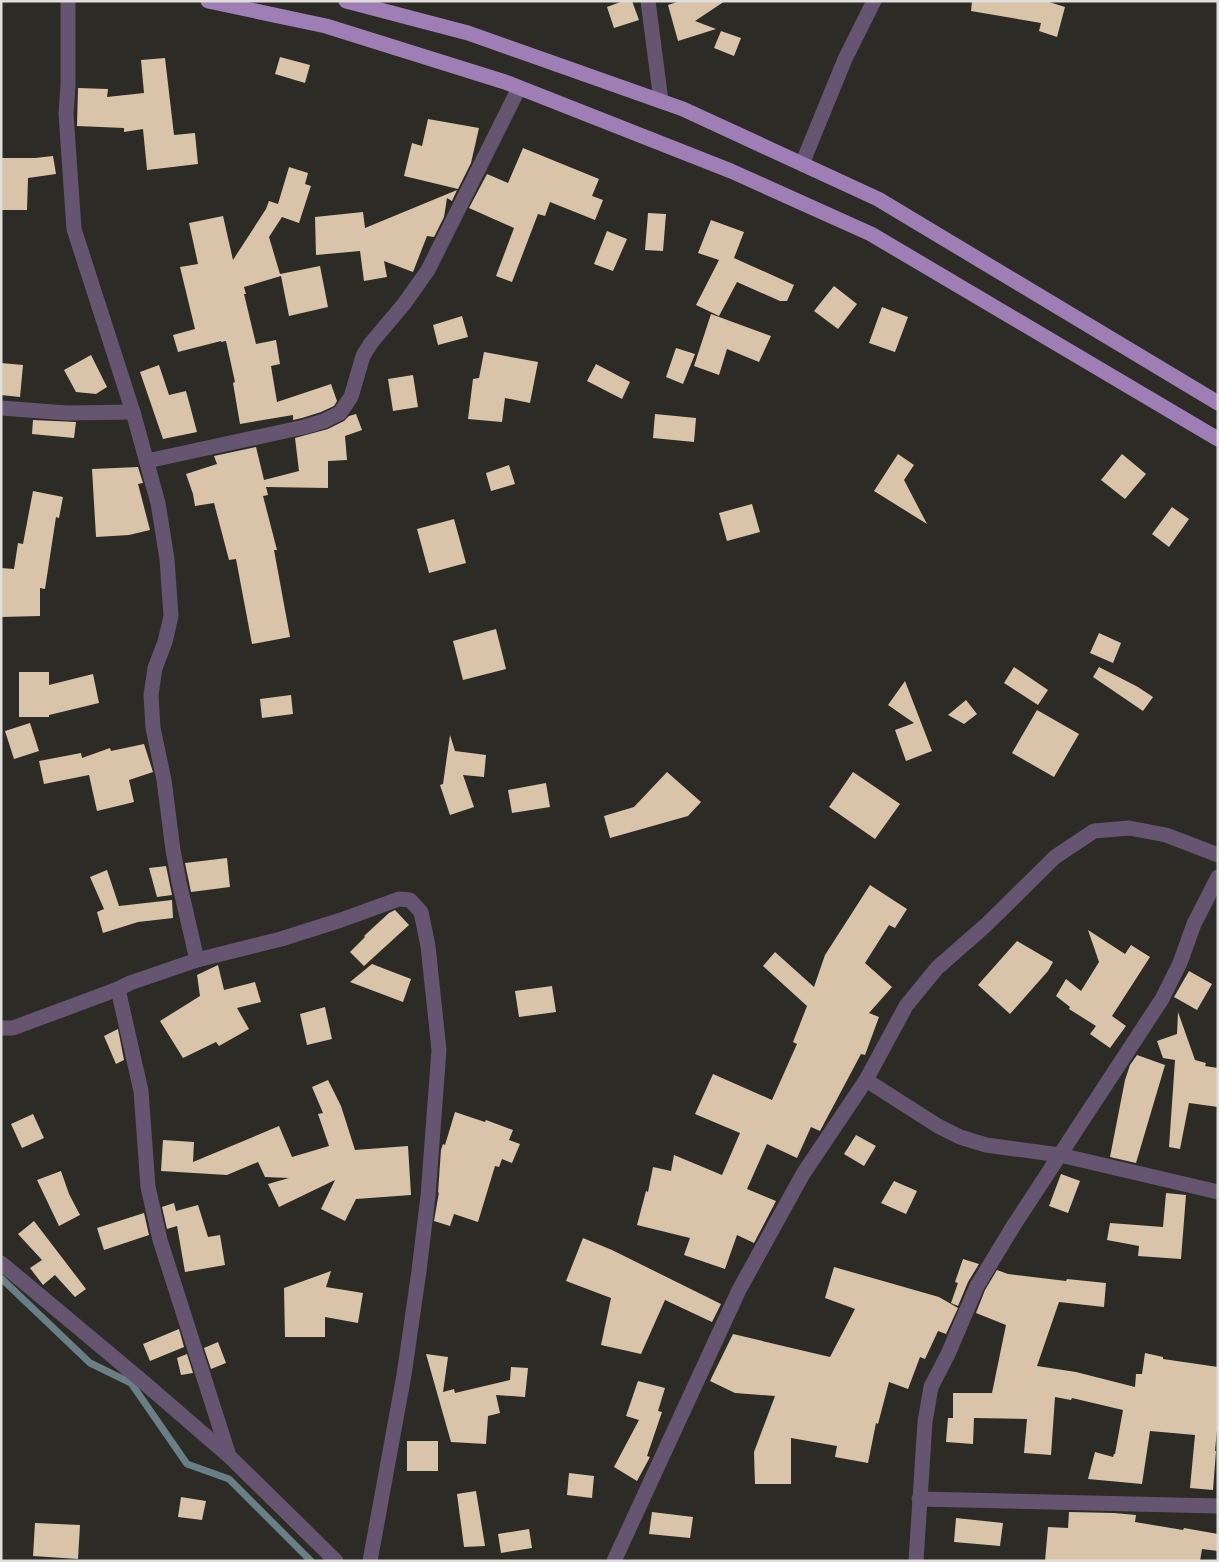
<svg xmlns="http://www.w3.org/2000/svg" width="1219" height="1562" font-family="'Public Sans',sans-serif">
  <rect width="100%" height="100%" fill="#2c2b26"/>
  <g fill="none" stroke-linecap="round" stroke-linejoin="round">
    <path stroke="#697f86" stroke-width="7" d="M1,1278l89,85 41,20 56,81 42,15 82,82"/>
  </g>
  <g fill="#d9c4aa">
    <path d="M623,1h9l7,19 -25,8 -7,-21z"/>
    <path d="M680,1h45l-30,20 21,8 -38,12 -10,-36z"/>
    <path d="M972,1h74l19,6 -8,30 -18,-6 2,-8 -70,-12z"/>
    <path d="M721,31l20,7 -7,18 -20,-8z"/>
    <path d="M280,57l30,8 -5,18 -30,-9z"/>
    <path d="M165,58l9,77 21,-2 3,31 -51,6 -4,-41 -19,3v-4l-47,-2 1,-38 30,1 -1,8 37,-4 -3,-33z"/>
    <path d="M428,119l51,9 -8,35 -13,26 -54,-13 8,-33 10,3z"/>
    <path d="M523,148l76,31 -7,17 11,4 -8,20 -45,-18 -5,14 -7,-2 -26,68 -16,-6 18,-48 -45,-20 18,-34 21,9z"/>
    <path d="M53,156l3,18 -28,4 -1,32h-26v-52h34z"/>
    <path d="M289,167l19,6 -3,11 6,2 -12,37 -17,-6 -13,20 11,37 40,-8 8,41 -39,9 -8,-40 -37,11 2,7h-2l12,50 20,-4 4,24 -9,2 6,36 54,-18 6,17 -3,5 -13,6 -19,6 -9,2v-5l-53,9 -7,-41 2,-1 -9,-41 -5,1v-1l-43,11 -5,-17 22,-6 -15,-62 18,-3 -9,-41 34,-7 10,44 33,-51 3,-8 9,3z"/>
    <path d="M457,190l-5,11 -5,-3 -3,19 -10,20 -7,-1 -14,36 -29,-11 3,16 -23,4 -4,-30 -44,4 -1,-38 48,-5 2,16z"/>
    <path d="M648,213l18,1 -3,37 -18,-1z"/>
    <path d="M711,220l33,12 -10,26 60,27 -7,16h-7l-43,-19 -18,34 -23,-11 23,-45 -21,-7z"/>
    <path d="M607,231l20,8 -14,32 -19,-7z"/>
    <path d="M834,286l23,18 -19,25 -24,-18z"/>
    <path d="M882,307l26,10 -13,35 -26,-9z"/>
    <path d="M711,314l60,22 -12,26 -32,-13 -8,26 -25,-9z"/>
    <path d="M462,316l6,21 -30,8 -5,-20z"/>
    <path d="M676,348l19,6 -12,30 -17,-7z"/>
    <path d="M484,352l54,10 -8,41 -25,-5 -3,24 -34,-3 5,-40 6,-1z"/>
    <path d="M91,355l16,32 -11,7 -20,-2 -12,-22z"/>
    <path d="M1,363l22,2 -3,32 -19,-2z"/>
    <path d="M596,364l34,18 -8,17 -35,-18z"/>
    <path d="M159,365l10,30 17,-4 11,41 -34,7 -23,-67z"/>
    <path d="M413,375l5,32 -25,4 -5,-32z"/>
    <path d="M356,414l6,16 -17,6 2,24 -19,1v27l-62,-1 2,8 -5,1 14,54h-3l16,87 -38,7 -16,-85 -7,1 -15,-57 -19,3 -2,-12 -7,-20 31,-10 -3,-8 42,-9 8,33 35,-9 -4,-33 33,-9 16,-8 5,-5z"/>
    <path d="M655,414l41,4 -2,24 -41,-4z"/>
    <path d="M33,420l43,2 -2,16 -42,-4z"/>
    <path d="M898,454l16,11 -10,15 23,44 -53,-33z"/>
    <path d="M1122,454l24,20 -21,25 -24,-19z"/>
    <path d="M509,465l6,19 -24,7 -5,-18z"/>
    <path d="M138,467l5,16 -5,1 12,46 -21,5 -33,2 -4,-68z"/>
    <path d="M33,491l30,6 -4,21 -3,-1 -11,72 -5,-1v28l-39,1v-49l13,1 4,-26 5,1z"/>
    <path d="M752,504l8,28 -33,9 -8,-28z"/>
    <path d="M1172,507l17,12 -20,28 -17,-13z"/>
    <path d="M454,519l12,44 -37,10 -12,-44z"/>
    <path d="M496,629l10,40 -43,11 -10,-39z"/>
    <path d="M1099,633l22,10 -8,20 -23,-10z"/>
    <path d="M1014,667l34,23 -10,15 -34,-22z"/>
    <path d="M1099,667l39,20 15,10 -10,14 -50,-34z"/>
    <path d="M19,672h30v13l44,-11 6,29 -50,12v2h-30z"/>
    <path d="M905,681l27,70 -26,10 -11,-31 19,-7 -26,-18z"/>
    <path d="M291,695l2,19 -31,4 -2,-19z"/>
    <path d="M966,700l11,14 -13,10 -16,-9z"/>
    <path d="M1037,710l42,24 -25,43 -42,-24z"/>
    <path d="M30,723l9,28 -25,8 -9,-28z"/>
    <path d="M450,735l5,16 31,4 -2,22 -21,-2 11,32 -24,8 -10,-30 3,-1z"/>
    <path d="M144,744l9,28 -24,8 5,22 -37,9 -8,-36 -45,9 -5,-23 42,-8 1,5 28,-10 1,3z"/>
    <path d="M667,772l34,30 -13,14 -78,22 -6,-22 30,-9z"/>
    <path d="M853,772l47,32 -25,35 -46,-32z"/>
    <path d="M546,783l4,24 -38,6 -4,-23z"/>
    <path d="M227,858l3,29 -39,5 -6,-29z"/>
    <path d="M166,866l6,29 -15,2 -8,-29z"/>
    <path d="M107,870l12,36 53,-6 1,18 -35,4 -35,11 -6,-21 7,-3 -14,-32z"/>
    <path d="M870,885l37,24 -12,19 -6,-3 -24,38 27,24 -23,26 10,4 -14,38 -4,-1 -41,77 -9,-4 -14,31 -30,-14 -20,45 29,12 -22,42 -17,-8 -12,34 -41,-14 6,-17 -53,-13 9,-34 2,1 5,-25 18,4 3,-16 48,20 18,-42 -45,-19 18,-40 59,26 25,-56 -4,-2 14,-36 -44,-40 12,-14 39,35 11,-32z"/>
    <path d="M395,910l14,15 -45,41 -14,-14 15,-15 -1,-1 25,-23z"/>
    <path d="M1088,930l37,24 6,-9 19,12 -38,59 14,10 -16,22 -20,-14 6,-8 -27,-17 1,-2 -14,-11 10,-17 15,12 18,-29z"/>
    <path d="M1017,941l36,21 -5,9 -38,43 -32,-29z"/>
    <path d="M372,964l39,15 -8,23 -53,-20z"/>
    <path d="M218,965l6,25 31,-8 6,20 -24,6 12,21 -30,17 -3,-4 -33,16 -23,-37 40,-25 -3,-21z"/>
    <path d="M1189,971l23,13 -15,26 -23,-13z"/>
    <path d="M552,986l4,26 -37,5 -4,-26z"/>
    <path d="M325,1007l7,32 -25,6 -7,-31z"/>
    <path d="M1178,1012l17,48 11,3 -1,3 13,2v39l-29,-4 -9,46 -11,-2 6,-87 -12,-2 -6,-17 20,-7z"/>
    <path d="M118,1029l6,31 -8,4 -12,-28z"/>
    <path d="M1137,1055l28,10 -29,98 -26,-6 15,-77 5,-15z"/>
    <path d="M328,1080l13,26 14,44 53,-4 3,49 -55,4 -11,22 -24,-12 14,-29 -56,27 -11,-23 21,-6 -24,-1 -7,-15 -31,13 -66,-4 2,-31 31,2 -1,20 86,-36 13,31 37,-11 -11,-32 5,-1 -11,-26z"/>
    <path d="M455,1112l30,10 1,-2 27,10 -4,10 11,4 -8,19 -10,-4 -3,8 -4,-1 -17,56 -24,-8 -4,12 -16,-5 5,-29 -1,1 3,-43 2,-6 2,1z"/>
    <path d="M33,1114l11,24 -22,10 -11,-24z"/>
    <path d="M856,1135l20,11 -12,20 -20,-12z"/>
    <path d="M61,1171l8,23 11,21 -21,11 -22,-46z"/>
    <path d="M1061,1174l19,7 -12,32 -19,-7z"/>
    <path d="M894,1181l23,10 -11,23 -25,-11z"/>
    <path d="M1166,1193l20,2 -5,64 -43,-3 1,-10 -32,-6 3,-17 53,4z"/>
    <path d="M174,1203l2,8 22,-6 10,32 12,-2 5,30 -40,7 -8,-46 -10,3 -5,-22z"/>
    <path d="M144,1213l5,22 -45,15 -7,-22z"/>
    <path d="M34,1221l52,68 -11,8 -20,-22 -12,10 -13,-17 12,-8 -24,-26z"/>
    <path d="M583,1238l29,12 109,54 -9,18 -47,-22 -24,54 -40,-9 10,-47 -45,-17z"/>
    <path d="M963,1259l16,5 -11,18 -10,24 -7,-3 7,-20 -3,-1z"/>
    <path d="M834,1267l105,30 19,11 -12,26 -8,-3 -13,28 -5,-2 -12,32 -19,-7 -11,42 -2,-1 -8,40 -33,-6 2,-11 -46,-8v46h-36l-1,-32 21,-56 -40,-3 -25,-12 23,-47 97,23 25,-48 -30,-11z"/>
    <path d="M997,1270l11,4 58,7 1,-2 39,4 -2,24 -45,-5 -22,64 39,6 59,15 1,-13h6l3,-21 18,4v2l55,8v51l-3,33h1l-3,39 -23,-2 5,-53 -45,-4 -8,53 -54,-5 7,-27 18,5 1,-3h1l8,-44 -51,-12 -1,2 -16,-3 -4,58 -27,-2 3,-34 -53,-1 -1,26 -27,-2 2,-24h5v-25h39l14,-68 -30,-12 9,-23z"/>
    <path d="M331,1271l-5,16 37,6 -5,30 -33,-6v20h-40l-1,-49z"/>
    <path d="M179,1329l5,18 -34,14 -7,-17z"/>
    <path d="M218,1342l8,21 -15,6 -7,-21z"/>
    <path d="M187,1354l6,19 -12,2 -4,-17z"/>
    <path d="M426,1354l22,3 -5,35 11,-3 1,4 55,-13 1,-13 17,1 -3,29 -29,-2 4,18 -12,3 -2,28 -35,-2z"/>
    <path d="M638,1381l27,7 -7,23 4,1 -15,44 3,1 -13,24 -23,-14 25,-47 -13,-4z"/>
    <rect x="407" y="1441" width="31" height="30"/>
    <path d="M569,1473l25,3 -2,22 -25,-3z"/>
    <path d="M476,1491l9,55 -21,1 -7,-53z"/>
    <path d="M181,1497l25,4 -4,19 -24,-3z"/>
    <path d="M652,1512l41,5 -3,21 -41,-4z"/>
    <path d="M1069,1512l45,1 22,2 -1,7 48,8 1,-2 34,6v17l-16,-2 -2,12h-155l3,-34 20,1z"/>
    <path d="M956,1518l47,5 -3,23 -46,-4z"/>
    <path d="M35,1523l45,2 -2,34 -45,-3z"/>
    <path d="M529,1529l3,19 -31,5 -3,-19z"/>
  </g>
  <g fill="none" stroke-linecap="round" stroke-linejoin="round">
    <g stroke="#655570" stroke-width="15">
      <path d="M68,1v84l-2,29 8,115 59,183 25,91 9,56 4,57 -6,26 -10,26 -4,27 2,33 11,52 9,70 6,32 18,78"/>
      <path d="M648,1l13,100"/>
      <path d="M802,164l43,-105 29,-58"/>
      <path d="M1,408l66,5 66,-1"/>
      <path d="M147,461l157,-34 20,-6 16,-8 11,-16 12,-41 8,-13 33,-39 24,-34 91,-182"/>
      <path d="M1,1028h12l105,-39"/>
      <path d="M866,1080l72,46 22,11 26,8 74,10 158,37"/>
      <path d="M1,1263l140,117 88,76 107,105"/>
      <path d="M229,1456l-69,-216 -12,-53 -7,-96 -23,-102 12,-6 67,-23 84,-21 60,-19 58,-21 11,1 11,12 7,34 11,104 -11,146 -9,75 -15,104 -34,186"/>
      <path d="M919,1499l299,7"/>
      <path d="M614,1561l125,-271 64,-116 63,-94 40,-74 31,-38 49,-43 69,-68 39,-26 35,-3 37,7 52,20"/>
      <path d="M916,1561l9,-139 6,-35 17,-33 29,-68 37,-61 148,-226 18,-36 14,-39 24,-47"/>
    </g>
    <g stroke="#9e7eb4" stroke-width="15">
      <path d="M208,1l118,25 179,56 226,89 140,63 347,205"/>
      <path d="M346,1l122,32 215,76 195,90 340,204"/>
    </g>
  </g>
  <rect width="1219" height="1562" fill="none" stroke="#dfdedb" stroke-width="5"/>
</svg>
